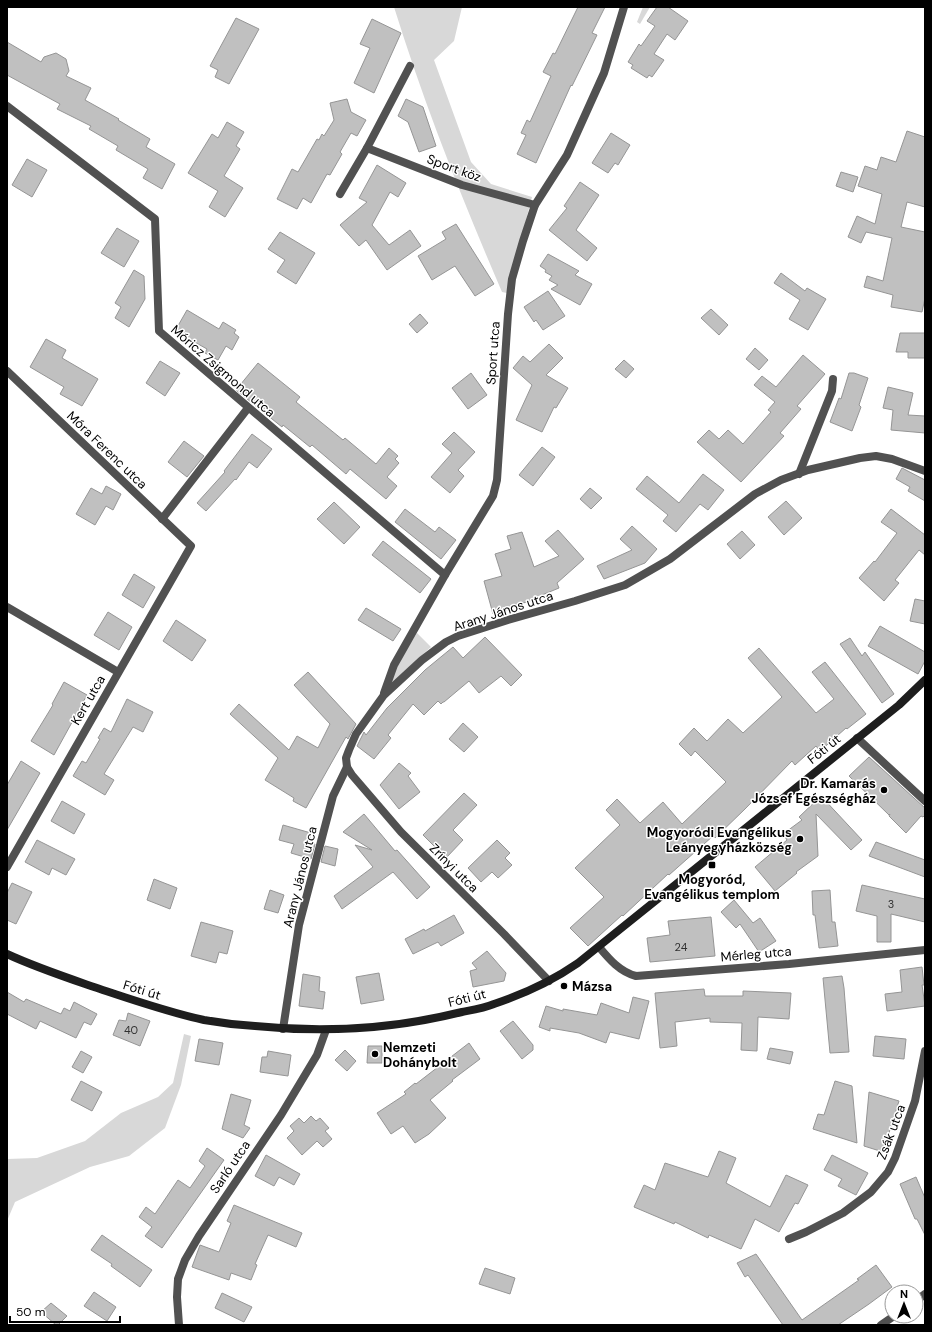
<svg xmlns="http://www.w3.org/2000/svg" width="932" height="1332" font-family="'DM Sans',sans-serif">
  <rect width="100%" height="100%" fill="#fff"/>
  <g fill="#d8d8d8">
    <path d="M394,7h68l-8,34 -20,19 37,102 20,22 41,13 -25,96 -5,-1c-40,-93 -78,-188 -108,-285z"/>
    <path d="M643,7h7l-10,17 -3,-2z"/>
    <path d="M417,633l14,14 -40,36 7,-20z"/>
    <path d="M184,1034l7,2 -10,49 -16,43 -36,28 -39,11 -75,35 -8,19v-62l30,-1 48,-17 36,-28 37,-16 15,-14z"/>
  </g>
  <g fill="#c0c0c0" stroke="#959595">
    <path d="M578,7h27l-13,26 5,2 -25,51 -1,-1 -35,78 -19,-9 9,-19 -5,-2 6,-13 3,2 21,-46 -8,-4 10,-19 2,1z"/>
    <path d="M657,7h11l20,14 -13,19 -8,-6 -13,20 10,6 -12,17 -3,-2 -2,3 -16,-10 2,-3 -5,-3 11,-18 2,2 14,-20 -8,-5z"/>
    <path d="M236,18l23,11 -30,55 -14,-7 3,-7 -8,-4z"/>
    <path d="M372,19l29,14 -27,60 -20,-10 16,-35 -10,-4z"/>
    <path d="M7,42l34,20 3,-5 12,-4 10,6 3,12 -3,5 25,12 -6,12 34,19 -1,1 32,19 -4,8 29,17 -13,25 -19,-11 5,-9 -32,-19 2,-4 -29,-17 2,-3 -34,-17 3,-5 -53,-29z"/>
    <path d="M347,99l4,13 15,8 -9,16 -6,-3 -11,19 2,2 -12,21 -3,-1 -16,29 -8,-5 -6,11 -20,-10 15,-30 6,3 19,-33 2,1 3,-6 2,2 10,-16 -4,-17z"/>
    <path d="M406,99l17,8 13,39 -17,6 -11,-30 -10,-6z"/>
    <path d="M227,122l17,10 -8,14 4,3 -16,27 19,12 -18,29 -16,-10 9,-16 -30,-18 24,-39 6,4z"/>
    <path d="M907,131l18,6v70l-18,-5 -6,25 24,5v66l-3,14 -31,-5 2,-12 -29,-8 3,-11 16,5 9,-43 -26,-6 -5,11 -13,-6 9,-21 18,8 7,-30 -24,-8 7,-20 12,4 4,-13 15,5z"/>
    <path d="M611,133l19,12 -12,20 -3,-2 -7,10 -16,-10z"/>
    <path d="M27,159l20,11 -15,27 -20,-12z"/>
    <path d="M377,165l29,18 -8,14 -8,-5 -18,33 17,20 21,-15 11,16 -34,24 -21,-30 -7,6 -19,-21 27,-23 -8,-4z"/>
    <path d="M841,172l17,5 -5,15 -17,-6z"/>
    <path d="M580,182l19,13 -23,35 21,18 -10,13 -38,-31 18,-22 -3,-2z"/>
    <path d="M456,224l38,60 -19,12 -20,-30 -23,14 -14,-24 28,-17 -4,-7z"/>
    <path d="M117,228l22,13 -15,26 -23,-14z"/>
    <path d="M280,232l35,21 -19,31 -19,-12 8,-12 -17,-11z"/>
    <path d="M548,254l31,17 -4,4 17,9 -12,21 -29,-16 7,-4 -9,-5 3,-4 -7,-4 1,-2 -6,-4z"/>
    <path d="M134,270l10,6 1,23 -16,28 -14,-9 6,-11 -6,-4z"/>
    <path d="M781,273l24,18 2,-3 19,11 -18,31 -19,-11 11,-19 -26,-17z"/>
    <path d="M548,291l17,25 -22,14 -7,-10 -2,2 -10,-15z"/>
    <path d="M711,309l17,16 -9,10 -18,-17z"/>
    <path d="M187,310l32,19 4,-7 13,8 -2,3 5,4 -7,13 -6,-4 -8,14 -13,-7 2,-4 -32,-18z"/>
    <path d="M420,314l8,9 -11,10 -8,-9z"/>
    <path d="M900,333h25v25h-17v-6h-12z"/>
    <path d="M46,339l20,11 -4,8 36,21 -16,27 -22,-12 4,-7 -34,-20z"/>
    <path d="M549,344l14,14 -17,17 22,13 -12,20 -2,-1 -12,25 -26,-12 16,-35 -19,-17 10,-12 7,6z"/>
    <path d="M755,348l13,12 -9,10 -13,-11z"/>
    <path d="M803,355l22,19 -28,32 4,3 -21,24 4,3 -43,46 -44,-40 12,-12 10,9 9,-9 15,14 28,-32 -3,-2 7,-8 -21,-17 8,-9 14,11z"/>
    <path d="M624,360l10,9 -8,9 -11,-9z"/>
    <path d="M160,361l20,12 -15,23 -19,-13z"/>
    <path d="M258,363l42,34 -4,5 47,38 2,-2 31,26 13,-16 9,8 -3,3 4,4 -12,14 10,9 -11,13 -36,-30 -4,5 -34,-29 -2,2 -27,-22 -1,2 -46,-37z"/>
    <path d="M471,373l16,22 -19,14 -16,-21z"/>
    <path d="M849,373h5l14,5 -9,27 2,2 -9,24 -22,-9 9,-24 2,1z"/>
    <path d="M888,387l25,6 -5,22 17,1v17l-34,-3 2,-20 -10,-2z"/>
    <path d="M454,432l21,20 -17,18 6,6 -14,17 -19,-16 21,-24 -10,-9z"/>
    <path d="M252,434l20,15 -15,19 -8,-6 -13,18 -1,-1 -29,32 -9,-8 28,-31 -1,-1z"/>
    <path d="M184,441l20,15 -17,21 -19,-15z"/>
    <path d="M542,447l13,10 -22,29 -14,-11z"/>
    <path d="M902,468l23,12v21l-17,-10 2,-4 -14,-8z"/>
    <path d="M703,474l21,16 -16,20 -8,-6 -24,28 -13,-11 5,-6 -32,-26 11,-13 32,27z"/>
    <path d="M106,486l15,8 -8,16 -7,-4 -11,19 -19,-11 15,-26 11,6z"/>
    <path d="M590,488l12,10 -11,11 -11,-10z"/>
    <path d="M786,501l16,17 -18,17 -16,-18z"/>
    <path d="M334,502l26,25 -16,17 -27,-25z"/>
    <path d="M405,509l30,23 4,-5 17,13 -15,19 -46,-37z"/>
    <path d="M891,509l34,26v20l-6,-5 -24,30 4,3 -15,18 -25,-23 15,-17 1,1 22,-29 -16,-11z"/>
    <path d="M632,526l25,23 -12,14 -41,16 -7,-13 35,-16 -12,-11z"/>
    <path d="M558,530l26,29 -27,24 2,5 -17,7 1,2 -33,10v2l-17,5 -9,-33 18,-5 -7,-22 16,-5 -4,-13 15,-4 12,35 25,-11 -14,-15z"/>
    <path d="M742,531l13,14 -15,14 -13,-15z"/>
    <path d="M383,541l48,38 -11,14 -48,-38z"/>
    <path d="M134,574l21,13 -12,21 -21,-13z"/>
    <path d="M915,599l10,2v23l-15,-3z"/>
    <path d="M366,608l35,21 -8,12 -35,-21z"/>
    <path d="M108,612l24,15 -13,23 -25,-15z"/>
    <path d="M176,620l30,20 -14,21 -29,-20z"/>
    <path d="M880,626l45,26v9l-7,13 -50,-28z"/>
    <path d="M485,637l37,38 -11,11 -10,-10 -22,17 -10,-12 -25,21h-1l-2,2 -3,-3 -14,14 -11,-11 -25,31 3,3 -17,21 -17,-13 7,-14 2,3 21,-27 38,-38 28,-23 10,11z"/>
    <path d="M850,638l12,18 3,-4 29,42 -12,9 -42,-59z"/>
    <path d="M759,648l57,65 18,-14 -22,-27 13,-10 41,52 -19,15 -1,-1 -26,23 -4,-5 -21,19 -3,-4 -47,48 -30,29 -2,-2 -44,39 -1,-1 -45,42 -1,-1 -34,31 -18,-18 34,-31 -29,-29 45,-43 -14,-15 11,-11 23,24 23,-21 19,22 44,-42 -31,-31 -4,5 -12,-12 15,-16 13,13 21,-22 15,14 39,-36 -34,-39z"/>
    <path d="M308,672l48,52 -8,15 -2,-2 -40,71 -13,-7 1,-3 -29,-18 13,-22 -48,-44 9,-10 50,46 8,-14 21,12 12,-24 -36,-39z"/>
    <path d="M64,682l23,13 -33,60 -23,-14 22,-36 -1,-1z"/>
    <path d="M127,699l26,13 -10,20 -10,-5 -29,47 10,6 -9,15 -32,-19 9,-15 4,2 14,-24 -2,-1 6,-10 7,4z"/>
    <path d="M463,723l15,14 -14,15 -15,-13z"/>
    <path d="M869,757l56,51v7l-2,2 -2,-1 -15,17 -17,-17 1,-2 -1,1 -40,-39z"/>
    <path d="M21,761l19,12 -33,57v-45z"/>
    <path d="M399,763l12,10 -3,3 12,16 -21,17 -19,-24z"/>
    <path d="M464,793l13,12 -24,25 10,10 -17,18 -23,-23z"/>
    <path d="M821,796l41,44 -11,10 -35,-36 2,42 -22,16 1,1 -22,18 -20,-24 32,-27 -4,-6 19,-14 -3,-3z"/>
    <path d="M62,801l23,13 -11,20 -23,-13z"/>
    <path d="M364,814l31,37 2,-1 33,37 -13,12 -24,-27 -51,37 -8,-13 39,-29 -18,-22 17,5 -29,-18z"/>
    <path d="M283,825l28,8 -2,10 6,1 -4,15 -20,-6 3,-9 -15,-4z"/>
    <path d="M37,840l38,19 -9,16 -14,-7 -3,7 -24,-13z"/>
    <path d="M497,840l13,13 -5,5 7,7 -14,13 -6,-6 -11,10 -13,-14z"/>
    <path d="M876,842l49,18v17l-56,-21z"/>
    <path d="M325,846l13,3 -3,17 -14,-4z"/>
    <path d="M154,879l23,9 -7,21 -23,-9z"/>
    <path d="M12,883l20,9 -16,32 -9,-4v-27z"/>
    <path d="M862,885l63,14v23l-34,-8v28h-14v-26l-21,-5z"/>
    <path d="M270,890l14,5 -6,18 -14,-4z"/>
    <path d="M830,890l2,32h3l3,24 -19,2 -4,-33h-2l-1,-24z"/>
    <path d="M734,900l19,23 7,-5 16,23 -17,11 -19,-28 -4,4 -15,-16z"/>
    <path d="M454,915l10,18 -23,13 -3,-4 -25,12 -8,-15 19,-10 1,2z"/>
    <path d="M711,917l4,39 -65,6 -3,-24 23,-3 -2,-14z"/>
    <path d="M201,922l32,9 -6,23 -8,-2 -3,11 -25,-7z"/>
    <path d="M487,951l19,22 -2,8 -31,6 -3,-16 7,-2 -5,-6z"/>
    <path d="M922,967l2,18h-2l3,21 -38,5 -2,-17 17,-2 -2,-22z"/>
    <path d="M379,973l5,27 -23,4 -5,-27z"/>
    <path d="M303,974l17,3 -1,14 6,1 -2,17 -24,-3z"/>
    <path d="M842,976l2,12 5,64 -19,1 -7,-75z"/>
    <path d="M704,989l1,7h38v-5l48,2 -2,26 -31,-2 -1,34 -16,-1 1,-27 -32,-1v-4l-35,4 2,24 -17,2 -5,-55z"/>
    <path d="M7,992l17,10 2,-3 35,15 3,-6 6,3 4,-9 23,12 -6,11 -7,-3 -8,16 -36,-17 -4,8 -29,-15z"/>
    <path d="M633,997l16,4 -10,38 -29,-7 -4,11 -27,-10 -29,-5v3l-11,-4 7,-21 17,5v-2l34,6 4,-12 28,10z"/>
    <path d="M128,1013l22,8 -10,25 -27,-11 6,-15 7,1z"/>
    <path d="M513,1021l20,24v5l-11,9 -22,-28z"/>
    <path d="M875,1036l31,3 -2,20 -31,-3z"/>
    <path d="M199,1039l24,4 -4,22 -24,-4z"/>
    <path d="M469,1043l11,16 -28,21 1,1 -23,19 16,18 -17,16 -14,9 -12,-17 -12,8 -14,-21 29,-19 -2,-2 11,-9 1,1z"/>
    <path d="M368,1046h14v17h-15z"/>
    <path d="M770,1048l23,4 -3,12 -23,-5z"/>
    <path d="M345,1050l11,11 -9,10 -12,-11z"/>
    <path d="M81,1051l11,6 -9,16 -11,-6z"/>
    <path d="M268,1051l23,4 -3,21 -28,-4 2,-15h5z"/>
    <path d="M81,1081l21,11 -10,19 -21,-11z"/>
    <path d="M835,1081l17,5 5,57 -44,-14 5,-15 6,1z"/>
    <path d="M869,1092l30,9 -16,51 -19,-6z"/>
    <path d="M231,1094l20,6 -7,25 6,3 -7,10 -21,-9z"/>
    <path d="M311,1116l5,5 4,-3 9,10 -4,3 7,8 -9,8 -6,-6 -15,14 -15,-17 7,-7 -4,-5 9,-8 5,5z"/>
    <path d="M207,1148l17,12 -62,88 -17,-12 7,-9 -13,-10 7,-10 9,7 23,-34 12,8 15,-22 -6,-5z"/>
    <path d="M719,1151l17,7 -10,25 44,24 16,-32 22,10 -10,19 -3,-1 -16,29 -24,-13 -14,30 -32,-14 -1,3 -33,-16 -1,2 -40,-17 10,-22 11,5 10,-27 43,14z"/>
    <path d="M266,1155l34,19 -6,11 -15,-8 -5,9 -19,-10z"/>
    <path d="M832,1155l36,18 -12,22 -18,-9 4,-7 -18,-9z"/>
    <path d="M916,1177l9,21v37l-8,-16h-2l-15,-35z"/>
    <path d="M234,1205l68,28 -6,14 -28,-12 -13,29 2,1 -6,15 -20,-7 -2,7 -37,-13 8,-22 19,7 12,-29 -4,-2z"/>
    <path d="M102,1235l50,35 -12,17 -29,-21 1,-2 -21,-14z"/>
    <path d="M756,1254l46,66 57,-40 -2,-1 19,-14 16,22 -23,17 -31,21h-55l-35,-50 -3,2 -8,-14z"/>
    <path d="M485,1268l30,10 -5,16 -31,-10z"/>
    <path d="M94,1292l22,15 -9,14 -23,-15z"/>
    <path d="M222,1293l30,14 -8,15 -29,-14z"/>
    <path d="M51,1303l16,13 -9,9h-2l-15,-13z"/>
  </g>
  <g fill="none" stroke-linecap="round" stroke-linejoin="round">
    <g stroke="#515151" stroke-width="8">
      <path d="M410,66l-43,82 95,37 73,20"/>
      <path d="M7,106l148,113 4,112 286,244"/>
      <path d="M340,194l27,-46"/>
      <path d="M7,371l184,175 -184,321"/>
      <path d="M799,474l33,-83 1,-12"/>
      <path d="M162,519l86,-111"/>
      <path d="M7,607l111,65"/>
      <path d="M384,693l10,-28 51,-90 48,-79 4,-16 11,-166 4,-35 11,-38 12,-36 32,-50 37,-82 20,-66"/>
      <path d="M857,738l68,63"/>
      <path d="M347,767l5,8 49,57 103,102 45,47"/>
      <path d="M599,947c10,12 21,25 37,29l153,-12 136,-14"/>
      <path d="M283,1029l16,-104 34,-129 14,-29 -1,-9 3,-8 7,-16 28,-39 38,-35 24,-18 12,-6 50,-16 67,-19 50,-16 45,-26 85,-65 26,-14 27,-10 52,-12 16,-2 16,3 33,12"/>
      <path d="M789,1239l17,-7 37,-19 28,-21 17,-20 7,-14 20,-57 10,-50"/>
      <path d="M916,1301l9,-7"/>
      <path d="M179,1325l-2,-28 1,-18 7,-19 14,-24 82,-121 36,-60 9,-25"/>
      <path d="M881,1325l13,-9"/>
    </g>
    <path stroke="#1e1e1e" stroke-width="8" d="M7,954c28,13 58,23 87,33 36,12 73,25 110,33 17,3 34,5 51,6 69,7 139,3 207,-14 10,-2 22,-4 32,-8 30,-10 58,-23 84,-41l321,-258 26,-25"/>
  </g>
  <g fill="#000" stroke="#fff" stroke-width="1.5">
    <circle cx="884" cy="790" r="4"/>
    <circle cx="800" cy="839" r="4"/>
    <rect x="708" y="861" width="8" height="8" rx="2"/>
    <circle cx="564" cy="986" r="4"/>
    <circle cx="375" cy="1054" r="4"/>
  </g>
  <g text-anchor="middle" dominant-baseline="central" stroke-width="3" stroke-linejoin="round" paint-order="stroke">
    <g font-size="11" fill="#303030">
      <text x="891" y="904">3</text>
      <text x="681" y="947">24</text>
      <text x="131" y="1030">40</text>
    </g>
    <g font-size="13" fill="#000" stroke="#fff">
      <text transform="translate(454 168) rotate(20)">Sport köz</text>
      <text transform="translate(493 353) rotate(-86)">Sport utca</text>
      <text transform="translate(223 371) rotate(41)">Móricz Zsigmond utca</text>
      <text transform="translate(107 450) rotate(44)">Móra Ferenc utca</text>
      <text transform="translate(503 611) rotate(-18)">Arany János utca</text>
      <text transform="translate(88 700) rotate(-60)">Kert utca</text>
      <text transform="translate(824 749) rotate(-39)">Fóti út</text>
      <text transform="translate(454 868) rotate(45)">Zrínyi utca</text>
      <text transform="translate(300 877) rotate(-76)">Arany János utca</text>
      <text transform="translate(756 954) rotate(-5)">Mérleg utca</text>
      <text transform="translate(142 990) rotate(17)">Fóti út</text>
      <text transform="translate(467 998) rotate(-14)">Fóti út</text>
      <text transform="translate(891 1132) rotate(-69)">Zsák utca</text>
      <text transform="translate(230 1167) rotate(-56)">Sarló utca</text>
    </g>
    <g font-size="13" font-weight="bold" fill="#000" stroke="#fff" text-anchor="end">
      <text x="876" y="783">Dr. Kamarás<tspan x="876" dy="15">József Egészségház</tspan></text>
      <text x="792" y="832">Mogyoródi Evangélikus<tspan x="792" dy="15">Leányegyházközség</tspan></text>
      <text x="712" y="879" text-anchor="middle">Mogyoród,<tspan x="712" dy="15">Evangélikus templom</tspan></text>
      <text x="572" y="986" text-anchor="start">Mázsa</text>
      <text x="383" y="1047" text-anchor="start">Nemzeti<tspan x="383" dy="15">Dohánybolt</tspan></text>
    </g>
  </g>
  <rect width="932" height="1332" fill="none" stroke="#000000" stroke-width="16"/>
  <g transform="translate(904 1304)"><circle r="19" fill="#ffffff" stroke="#999999"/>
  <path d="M0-3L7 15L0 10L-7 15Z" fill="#000000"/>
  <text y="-6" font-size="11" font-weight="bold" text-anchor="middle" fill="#000000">N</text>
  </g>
  <path d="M10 1316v6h110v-6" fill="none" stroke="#000000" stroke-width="2"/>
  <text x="16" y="1316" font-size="12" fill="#000000" stroke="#ffffff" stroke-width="3" paint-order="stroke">50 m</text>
</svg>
